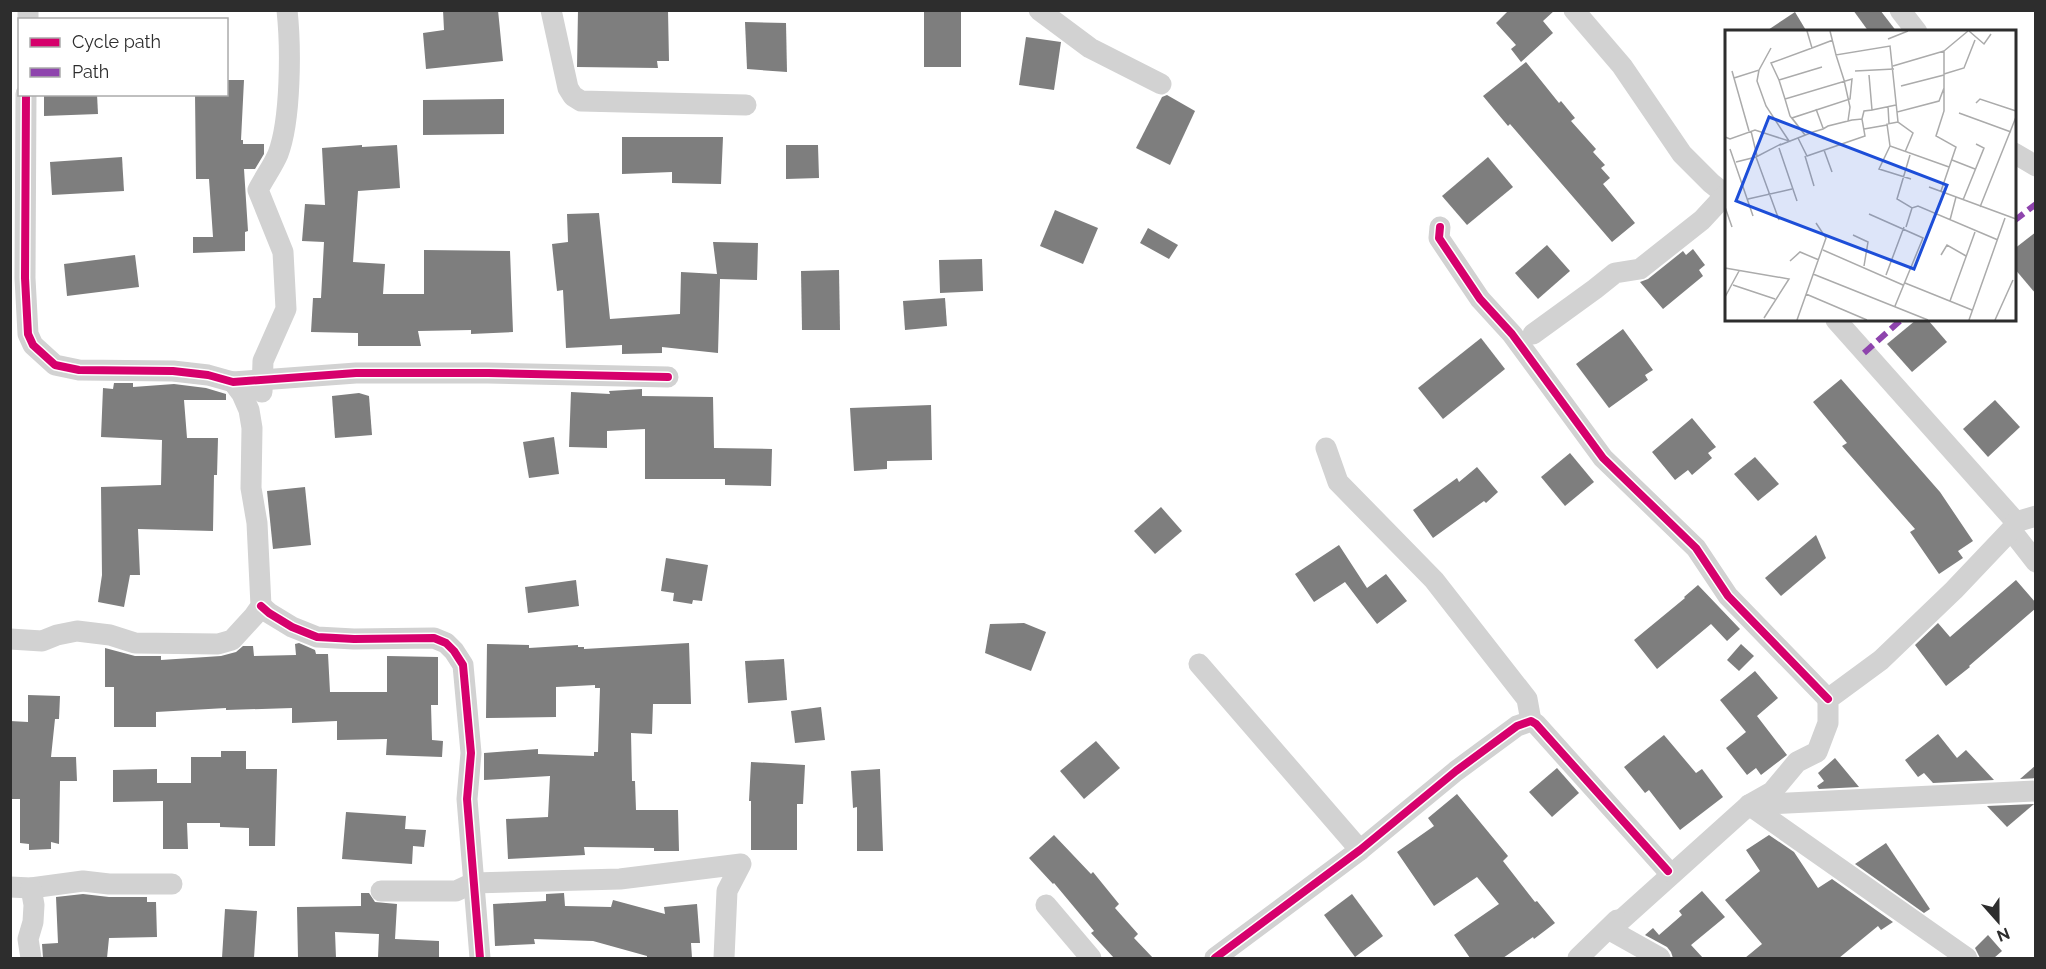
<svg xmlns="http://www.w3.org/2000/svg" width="2046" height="969" font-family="Raleway,sans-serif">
  <rect width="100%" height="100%" fill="#fff"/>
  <g fill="#7e7e7e">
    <path d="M443,10h55l5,51 -77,8 -3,-36 21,-3z"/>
    <path d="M578,10h90l1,51h-12l1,7 -81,-1z"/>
    <rect x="924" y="10" width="37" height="57"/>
    <path d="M1509,10h46l-12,11 10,12 -32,29 -10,-13 5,-4 -20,-22z"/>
    <path d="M1853,10h27l17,22h-28z"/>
    <path d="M1795,12l12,20h-42z"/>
    <path d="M745,22l41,1 1,49 -40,-3z"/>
    <path d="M1026,37l35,5 -7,48 -35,-5z"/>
    <path d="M1526,62l33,41 2,-2 14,17 -4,3 25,28 -3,3 12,13 -4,3 9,10 -7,6 32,39 -23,19 -102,-118 -2,2 -25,-30z"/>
    <path d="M226,80h18l-3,60h2v4h21v10l-9,15h-11l4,62 -3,1v19l-52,2v-16h20l-4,-58h-13l-1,-85h31z"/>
    <path d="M44,94h53l1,20 -54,2z"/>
    <path d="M1167,95l28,16 -25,54 -34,-17 26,-51z"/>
    <path d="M504,99v35l-81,1v-35z"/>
    <path d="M622,137h101l-2,47 -49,-1v-11l-50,2z"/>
    <path d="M362,145v2l35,-2 3,43 -42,3 -5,71 32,2 -2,30h41v-44l86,1 3,81 -42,2v-4l-53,1 3,15h-63v-13l-47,-1 2,-34h8l3,-56 -22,-1 3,-37 20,1 -3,-57z"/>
    <path d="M786,145h32l1,33 -33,1z"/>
    <path d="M122,157l2,34 -72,4 -2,-33z"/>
    <path d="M1488,157l25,30 -46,38 -25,-29z"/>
    <path d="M1055,210l43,18 -15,36 -43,-18z"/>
    <path d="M599,213l11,106 70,-5 1,-42 36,2 -4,-32 45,1 -1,37 -37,-1 -2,74 -56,-6v6l-40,1v-9l-56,3 -3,-58 -6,1 -5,-47 16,-2 -1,-28z"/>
    <path d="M1148,228l30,17 -9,14 -29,-16z"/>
    <path d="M2036,232v62l-22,-26v-19z"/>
    <path d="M1547,245l23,26 -32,28 -23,-26z"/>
    <path d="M1693,249l12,16 -6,5 4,6 -40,33 -23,-27 8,-3 35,-28 3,4z"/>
    <path d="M135,255l4,32 -72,9 -3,-32z"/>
    <path d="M982,259l1,32 -43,2 -1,-33z"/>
    <path d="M839,270l1,60h-38l-1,-59z"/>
    <path d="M945,298l2,28 -42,4 -2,-29z"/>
    <path d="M1916,320h12l19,22 -35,30 -25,-28z"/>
    <path d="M1623,329l30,41 -8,5 3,5 -39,28 -33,-44z"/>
    <path d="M1481,338l24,31 -62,50 -25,-31z"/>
    <path d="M1841,379l99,113 33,49 -15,10 5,7 -24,16 -29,-42 5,-3 -73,-83 5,-3 -34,-41z"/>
    <path d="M114,383h19v4l41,-3 32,4 20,6v6h-42l3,38h31l-1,37h-3l-1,56 -75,-2 2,46h-10l-6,32 -26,-5 4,-27 -1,-88 60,-2 1,-45 -61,-3 2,-49 10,1z"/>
    <path d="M642,389v7l71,1 1,51 58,1 -1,37 -46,-1v-6h-80v-50l-38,2v17l-38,-1 2,-55 39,2 -1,-3z"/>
    <path d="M359,393l10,3 3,39 -37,3 -3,-42z"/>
    <path d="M1995,400l25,27 -32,30 -25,-28z"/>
    <path d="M931,405l1,55 -45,1v8l-33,2 -4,-63z"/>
    <path d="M1692,418l24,29 -8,6 4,5 -20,17 -4,-5 -13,10 -23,-28z"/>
    <path d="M554,437l5,37 -30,4 -6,-36z"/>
    <path d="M1570,453l24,29 -29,24 -24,-29z"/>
    <path d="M1755,457l24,27 -21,17 -24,-27z"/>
    <path d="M1477,467l21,25 -12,11 -2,-2 -51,37 -20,-28 44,-32 2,4z"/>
    <path d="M305,487l6,58 -38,4 -6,-58z"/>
    <path d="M1161,507l21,24 -27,23 -21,-23z"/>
    <path d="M1816,535l10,23 -45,38 -16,-18z"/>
    <path d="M1339,545l28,43 19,-14 21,27 -30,23 -32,-42 -31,20 -19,-28z"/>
    <path d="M666,558l42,7 -6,36 -9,-1 -1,4 -19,-3 1,-8 -13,-2z"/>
    <path d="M576,580l3,26 -51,7 -3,-26z"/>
    <path d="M2016,580l20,23v5l-67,58 1,1 -24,19 -31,-41 23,-22 12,14z"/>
    <path d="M1698,585l42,44 -13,12 -16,-17 -54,45 -23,-29 51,-42 -1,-1z"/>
    <path d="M1024,623l22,9 -15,39 -46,-18 5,-29z"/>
    <path d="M299,643l16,7 1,4h12l2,38h57v-36l51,1v48h-7l1,35 11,1 -1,16 -56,-2 1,-16 -50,1v-19l-45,2v-15l-66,2v-2l-70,4v15h-42v-40h-9v-39l30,8h26v4l60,-4 15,-4 7,-6h10l1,10 42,-1 -1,-11z"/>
    <path d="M689,643l2,61h-38l-1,30 -21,-1 1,48h3l1,29h42l1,41h-25v-3l-70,-1 1,8 -77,4 -2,-40 42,-2 2,-41 -66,4v-27l54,-4v5l56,2v-4h4l2,-64h-5v-3l-39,2v30l-70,1 1,-74 42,1v3l49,-3v2h6v2z"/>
    <path d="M1741,644l13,12 -15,15 -12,-11z"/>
    <path d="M784,659l3,41 -39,3 -3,-42z"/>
    <path d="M1755,671l23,27 -21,18 30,39 -26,20 -5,-7 -9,7 -21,-27 20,-16 -26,-32z"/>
    <path d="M28,695l32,1 -1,23h-4l-4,38h25l1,24h-17l-1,63 -8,-2v7l-22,1v-6l-9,-1v-44h-10v-78l18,1z"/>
    <path d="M821,707l4,33 -30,3 -4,-32z"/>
    <path d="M1938,734l19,24 9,-8 28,30 -61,3 -9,-10 -6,4 -13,-17z"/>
    <path d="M1664,735l32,38 6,-4 21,28 -43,33 -31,-40 -4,3 -21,-26z"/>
    <path d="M1096,741l24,27 -36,31 -24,-28z"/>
    <path d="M221,751h25v18h31l-2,77h-26v-18l-29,-1v-4h-33l1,26h-25v-48l-50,1v-32l44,-1v14h34v-26h30z"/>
    <path d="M1835,758l24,29 -40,2 -2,-3 7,-5 -6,-8z"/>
    <path d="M751,762l54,3 -2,39h-6v46h-46v-49h-2z"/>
    <path d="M2036,765v13l-16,1z"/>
    <path d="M1557,768l22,25 -27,24 -23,-25z"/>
    <path d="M880,769l3,82h-26v-44l-4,1 -2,-37z"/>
    <path d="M1457,794l51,62 -5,5 32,41 2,-1 18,22 -21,16 -1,-2 -30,21h-33l-16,-23 45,-31 -22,-27 -43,29 -37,-54 37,-26 -6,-8z"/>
    <path d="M2034,804l-27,23 -20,-21z"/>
    <path d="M346,812l60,4 -1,13 21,1 -2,17 -11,-1 -1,18 -70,-5z"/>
    <path d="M1054,835l37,39 2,-2 26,32 -4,4 23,26 -4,4 19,20h-39l-23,-25 3,-2 -40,-48 -1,1 -24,-26z"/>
    <path d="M1769,835l25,17 24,36 14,-9 61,43 -12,8 -3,-4 -39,32h-94l17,-14 -37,-44 35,-29 -14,-21z"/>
    <path d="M1886,843l44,66 -6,4 -69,-49z"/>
    <path d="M1702,891l23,26 -34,28 12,13h-30l-2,-6 -4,-5 -22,-12 8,-7 6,7 23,-20 -3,-4z"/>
    <path d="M361,893h8l6,9 22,2 -2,35 44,2v17h-61l1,-24 -44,-2 1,26h-38l-1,-51 64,-1z"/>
    <path d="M564,893l1,13 46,1 2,-7 52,14 -1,-7 33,-3 3,39h-9l1,15h-45v-2l-54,-15 -59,-2 1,5 -40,2 -2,-42 53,-3v-7z"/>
    <path d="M83,894l26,3h38v5h9l1,35 -48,1 -2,20h-64l-1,-14 16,-1 -2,-46z"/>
    <path d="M1352,894l31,42 -28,21 -31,-42z"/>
    <path d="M225,909l32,2 -3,47h-32z"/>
    <path d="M1988,935l14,16 -8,7h-14l-5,-10z"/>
  </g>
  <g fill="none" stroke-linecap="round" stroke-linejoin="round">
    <g stroke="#d2d2d2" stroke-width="21">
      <path d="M551,10l17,78 5,8 8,5 165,4"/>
      <path d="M1039,10l51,38 71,36"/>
      <path d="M1574,10l48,56 60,88 29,29 15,12"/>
      <path d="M1900,10l17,22"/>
      <path d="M28,20v-10"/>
      <path d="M26,94l-1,184 3,56 5,11 22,20 24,5 94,1 35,4 25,7 123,-9h132l180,4"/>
      <path d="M2014,153l22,13"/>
      <path d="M1440,227l-1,11 41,61 32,35 91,124 93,90 32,48 100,103"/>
      <path d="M1836,320l180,202"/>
      <path d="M1533,334l62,-45 20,-16 25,-4 62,-49 24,-26"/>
      <path d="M262,392l1,-31 23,-52 -3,-57 -25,-62c6,-12 15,-24 20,-36 13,-34 13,-107 9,-144"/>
      <path d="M1326,448l12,34 96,98 93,119 4,22"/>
      <path d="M2011,530l25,32"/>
      <path d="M261,606l8,7 23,14 25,10 37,2 80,-1 12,5 8,8 9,14 8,88 -4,46 13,159"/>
      <path d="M10,639l32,2 15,-6 20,-4 33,4 25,8 83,1 14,-4 22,-24 7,-10 -4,-83 -6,-35 1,-60 -3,-18 -7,-16 -9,-12"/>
      <path d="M1199,664l161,186"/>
      <path d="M10,887l21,1 52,-7 26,3h63"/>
      <path d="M381,891h75l17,-8 147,-4 121,-15 -14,27 -3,67"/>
      <path d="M1046,905l45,53"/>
      <path d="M1610,930l139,-125 23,-13 25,-30 20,-10 11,-29v-24l53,-39 73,-70 57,-60 5,-8 20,-6"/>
      <path d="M1610,930l50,28"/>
      <path d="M31,958l-3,-19 5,-17 1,-17 -3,-17"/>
      <path d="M1215,958l145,-108 96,-79 61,-45 14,-5 5,3 132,147"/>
      <path d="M1578,958l39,-38"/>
      <path d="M1967,958l-218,-153 287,-14"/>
    </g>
    <g stroke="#8e44ad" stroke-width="6" stroke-dasharray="12 6" stroke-linecap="butt">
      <path d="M2014,221l22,-17"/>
      <path d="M1864,353l37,-33"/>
    </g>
    <defs>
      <g id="cycleway">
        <path d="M26,94l-1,184 3,56 5,11 22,20 24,5 94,1 35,4 25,7 123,-9h132l180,4"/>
        <path d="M1440,227l-1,11 41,61 32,35 91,124 93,90 32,48 100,103"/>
        <path d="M261,606l8,7 23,14 25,10 37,2 80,-1 12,5 8,8 9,14 8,88 -4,46 13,159"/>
        <path d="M1215,958l145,-108 96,-79 61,-45 14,-5 5,3 132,147"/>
      </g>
    </defs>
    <use href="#cycleway" stroke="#fff" stroke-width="11"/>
    <use href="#cycleway" stroke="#d6006c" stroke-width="8"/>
  </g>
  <g transform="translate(1725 30)">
    <rect width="291" height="291" fill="#fff"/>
    <path fill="none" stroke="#ababab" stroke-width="1.5" d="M105,1l6,24 54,-9 7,66M244,1l15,13 7,-10M163,9l20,-8M87,18l21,-8M111,25l8,25M168,36l51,-15M34,40l12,-22M7,41l17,60M130,41l39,-2M219,44l20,-6 11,-28M127,49l-2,20 -58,19 13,17 -15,-19 -5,-17zM54,50l-8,-17 41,-15 -5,-17M119,50l6,27 -2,14M176,56l43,-11M60,69l-6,-19 43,-13M251,73l4,-4 36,12M163,76l1,18M91,79l7,19M147,80l24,-5M234,83l52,19M137,89l2,-8 8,-1 -3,-35M173,92l-11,2 3,22 59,21M139,99l23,-4M26,101l6,25M0,107l5,2 25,-9 34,11 -23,-35 -9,-25 2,-11 -25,8M55,115l33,-13 10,-3 5,-3 24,-6 10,-1 3,17 -58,20 -9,-18M165,116l-11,23 32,10M54,118l18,53M5,119l23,67M99,120l8,22M180,122l8,-19 -15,-11 -1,-10 42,-11 5,-13M185,125l-13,44 15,9 6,-2 80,34M80,126l9,30M31,127l23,63M227,130l23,9M11,132l20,-5 25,-13M204,157l87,32M216,161l15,-44 -20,-11 8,-25v-60l24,-20M23,169l44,-10M238,170l21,-52 -8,-4M0,177l7,20M255,177l36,-90M144,184l54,24 -28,68M225,190l6,-23M181,197l6,-19M128,205l15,7 -4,24M98,220l80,35M216,225l6,-10 19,11M65,231l10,-9 19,8M0,238l64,11 -25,39M88,244l115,46M161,245l18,-48M180,253l67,27M8,255l42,14M81,264l61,26M0,267l14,-26M225,271l25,-69M72,290l29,-82 -10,-15M244,290l36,-102M270,290l18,-40"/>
    <path fill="#1d4ed8" fill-opacity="0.15" stroke="#1d4ed8" stroke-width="3" d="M44,87l178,68 -33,84 -178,-68z"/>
    <rect width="291" height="291" fill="none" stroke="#2d2d2d" stroke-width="3"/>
  </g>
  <rect width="2046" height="969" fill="none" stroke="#2d2d2d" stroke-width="24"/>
  <rect x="18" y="18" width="210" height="78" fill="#ffffff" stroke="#ababab" stroke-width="1.5"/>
  <rect x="30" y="38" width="30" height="9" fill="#d6006c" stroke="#ababab" stroke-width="1.5"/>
  <text x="72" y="48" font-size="18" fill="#2d2d2d">Cycle path</text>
  <rect x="30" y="68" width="30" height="9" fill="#8e44ad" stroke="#ababab" stroke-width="1.5"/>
  <text x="72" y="78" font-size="18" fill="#2d2d2d">Path</text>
  <g transform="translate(1998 921) rotate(159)" stroke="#ffffff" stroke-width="4.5" paint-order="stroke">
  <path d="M0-4.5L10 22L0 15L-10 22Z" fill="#2d2d2d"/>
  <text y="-9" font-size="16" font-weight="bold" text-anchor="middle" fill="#2d2d2d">N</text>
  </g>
</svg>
